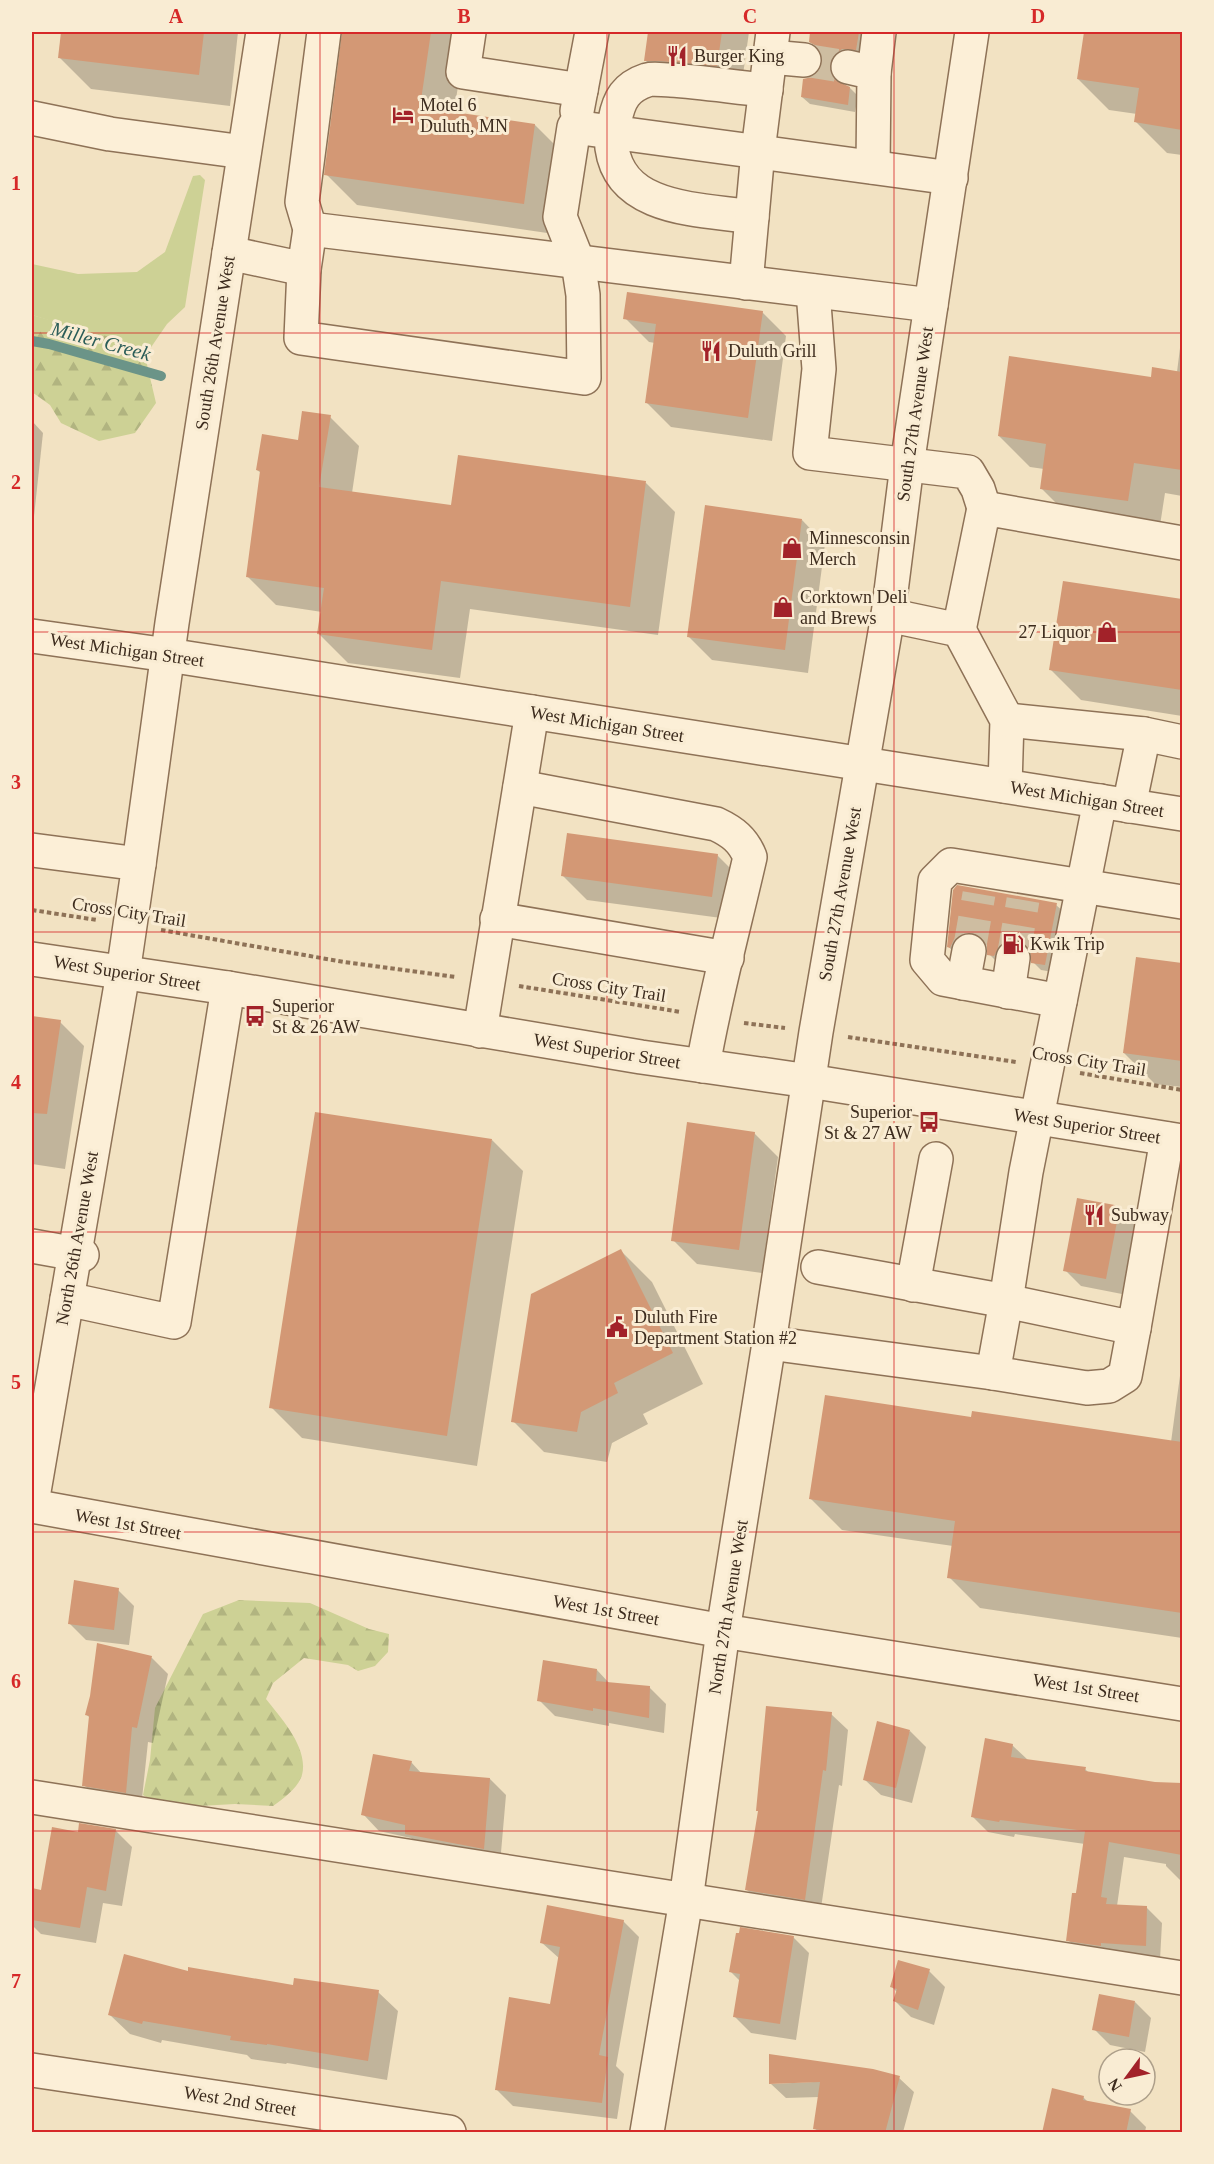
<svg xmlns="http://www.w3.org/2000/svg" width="1214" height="2164" font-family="Georgia,serif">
  <defs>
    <pattern id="forest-firs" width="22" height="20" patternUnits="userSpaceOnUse" patternTransform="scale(1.5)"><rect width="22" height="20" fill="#cdd195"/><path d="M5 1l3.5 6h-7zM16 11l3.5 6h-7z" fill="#b1b480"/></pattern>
  </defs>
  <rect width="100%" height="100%" fill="#f2e2c2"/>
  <path fill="#cdd195" d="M200,175l5,5 -20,127 -18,17 -22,32 -16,-11 -97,-30v-51l46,10 59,-2 28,-20 28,-76z"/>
  <g fill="url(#forest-firs)">
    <path d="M32,315c38,11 80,17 113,41l11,47 -21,30 -36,8 -38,-18 -11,-18 -18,-13z"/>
    <path d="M239,1600l71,3 59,26 20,5 -1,18 -13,14 -17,5 -10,-6 -44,-7 -31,25 -7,16c15,19 43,49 36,76 -4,13 -18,23 -29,31l-38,-2 -71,4 -21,-13 7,-35 5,-52 48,-94z"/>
  </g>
  <g fill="#0003">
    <path d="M63,32h175l-8,74 -139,-17 -31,-31z"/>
    <path d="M344,32h122l-12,81 81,12 31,31 -12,78 -197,-29 -31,-31z"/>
    <path d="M650,32h99l-8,57 -71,-4 -24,-24z"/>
    <path d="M812,32h55l-4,25 -26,15v10l13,6 8,8 -3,16 -45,-8 -8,-7 11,-19 7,-6 4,-10 -2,-11 -12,-9z"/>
    <path d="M1085,32h97v123l-15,-2 -31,-31 1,-8 -28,-4 -31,-31z"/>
    <path d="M762,312l24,24 -14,105 -101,-14 -24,-24 8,-60 -6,-1 -24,-24z"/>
    <path d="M1182,332v164l-17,-3 -6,39 -87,-13 -31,-31 3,-19 -14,-2 -31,-31 153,-57 25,-7z"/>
    <path d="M330,417l29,29 -7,47 100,14 194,-24 29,29 -17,123 -188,-26 -10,69 -112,-15 -29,-29 3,-22 -46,-7 -29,-29 14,-103 -4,-3z"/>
    <path d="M32,421l11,12 -11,102z"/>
    <path d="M802,520l23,24 -17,129 -96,-13 -24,-24z"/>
    <path d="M1064,582l118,19v115l-101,-16 -31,-31z"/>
    <path d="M717,855l24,24 -5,41 -149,-20 -24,-24z"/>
    <path d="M954,890l102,15 8,7 -11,60 -12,-2 -8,-8 -2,-13 -6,-2 -10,1 -18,14 -8,-8 -2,-12 -6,-2 -11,1 -14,14 -7,-8z"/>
    <path d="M1137,959l45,6v122l-27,-3 -31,-31z"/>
    <path d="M32,1017l28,5 24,24 -19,123 -33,-5z"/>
    <path d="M754,1133l24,24 -16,116 -65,-9 -24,-24z"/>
    <path d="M492,1140l31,31 -46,295 -175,-28 -31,-31z"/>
    <path d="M1119,1208l16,16 -13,70 -41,-8 -16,-16z"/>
    <path d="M621,1251l31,31 51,102 -60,30 5,10 -36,19 -5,19 -63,-10 -31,-31z"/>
    <path d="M1182,1361v277l-202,-30 -31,-31 4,-31 -111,-16 -31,-31 161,-80 199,23z"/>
    <path d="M118,1590l16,16 -5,39 -43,-5 -16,-16z"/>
    <path d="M98,1645l54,13 16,16 -15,69 -5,-1 -7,66 -41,-7 -16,-16 6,-67 -4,-4 5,-18z"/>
    <path d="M597,1670l13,14 40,4 16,16 -2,29 -55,-10v3l-54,-10 -16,-16z"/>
    <path d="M831,1714l17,16 -6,56 -3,-1 -19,130 -57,-9 -16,-16z"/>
    <path d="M910,1731l16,16 -14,56 -31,-8 -17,-16z"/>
    <path d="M1012,1745l17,16 56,8 4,4 66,10 27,1v98l-16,-16v-2l-42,-7 -7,49 30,2 15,15 -2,37 -76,-4 -16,-16 17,-96 -70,-10 -1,3 -26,-5 -15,-15z"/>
    <path d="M411,1762l11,12 68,5 16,16 -6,69 -77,-14 -12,-12 -32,-7 -16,-17z"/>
    <path d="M80,1825l36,6 16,16 -10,59 -19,-3 -7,40 -55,-9 -9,-9v-36l10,2 37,-58z"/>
    <path d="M623,1921l16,16 -23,129 8,8 -7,45 -104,-13 -16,-16 54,-85 9,-46 -19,-17z"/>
    <path d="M793,1937l16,16 -13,87 -45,-7 -16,-16 5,-36 -9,-9z"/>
    <path d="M929,1971l16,16 -11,38 -23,-8 -16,-16 2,-9 -6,-6z"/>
    <path d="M189,1973l105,14 84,5 20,19 -11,69 -100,-17 -1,1 -35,-5 -4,-4 -85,-15 -1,3 -31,-9 -20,-19z"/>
    <path d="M1135,2002l16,16 -6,34 -35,-7 -16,-16z"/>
    <path d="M899,2078l15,14 -11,40h-84l-5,-4 5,-31 -33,1 -15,-14z"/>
    <path d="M1083,2097l6,6 41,8 16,16 -1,5h-102z"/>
  </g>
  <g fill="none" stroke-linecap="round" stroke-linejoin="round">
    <path stroke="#6b9488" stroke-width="10" d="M32,341l17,3 112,32"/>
  </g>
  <g fill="#d39875">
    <path d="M61,32h143l-5,43 -141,-17z"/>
    <path d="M342,32h89l-11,75 115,17 -11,80 -200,-29z"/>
    <path d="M648,32h74l-5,34 -58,-5h-15z"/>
    <path d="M810,32h49l-3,18 -14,-1 -8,6 -4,8v10l5,7 15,7 -2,18 -47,-8 2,-18 9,-2 7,-6 4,-9 -2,-10 -6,-7 -6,-3z"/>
    <path d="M1084,32h98v98l-48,-8 5,-34 -62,-9z"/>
    <path d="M627,292l136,19 -15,107 -103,-15 11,-79 -33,-5z"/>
    <path d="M1009,356l142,21 1,-10 30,5v98l-48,-7 -6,38 -88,-12 6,-45 -48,-8z"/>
    <path d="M302,411l29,4 -12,72 132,18 7,-50 188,26 -16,126 -189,-26 -9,69 -115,-16 7,-46 -78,-11 14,-106 -4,-1 6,-36 36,6z"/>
    <path d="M705,505l97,14 -17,131 -98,-13z"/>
    <path d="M1063,581l119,18v91l-133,-20z"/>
    <path d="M567,833l151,21 -6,43 -151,-21z"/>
    <path d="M957,885l100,18 -12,62 -14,-2 -1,-12 -6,-8 -8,-3h-9l-8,6 -5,10 -7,-1v-10l-5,-8 -10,-4 -10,1 -8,5 -4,9 -3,-1 6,-57z"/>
    <path d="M1136,957l46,6v98l-59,-8z"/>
    <path d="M32,1016l29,4 -14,94 -15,-1z"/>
    <path d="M315,1112l177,27 -45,297 -178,-28z"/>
    <path d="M687,1122l68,10 -16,118 -68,-9z"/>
    <path d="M1077,1198l43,8 -14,73 -43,-8z"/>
    <path d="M621,1249l52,104 -59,30 4,10 -37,19 -4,20 -66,-10 20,-128z"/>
    <path d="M825,1395l146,22 1,-6 210,31v171l-235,-35 8,-57 -146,-22z"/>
    <path d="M74,1580l45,8 -5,42 -46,-6z"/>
    <path d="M97,1643l55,13 -15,72 -5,-1 -6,66 -44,-7 7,-70 -4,-1 5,-19z"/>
    <path d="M543,1660l54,9 -1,12 54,5 -1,32 -56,-10v3l-56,-10z"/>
    <path d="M766,1706l66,6 -6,59 -3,-1 -18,130 -60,-10 13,-79h-2z"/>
    <path d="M877,1721l33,9 -14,58 -33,-8z"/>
    <path d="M985,1738l28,6 -2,13 75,10 -1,4 70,11 27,1v72l-73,-13 -8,55 6,1 -1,6 41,2 -1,40 -45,-3v3l-35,-5 6,-48h4l9,-62 -85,-11 -1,2 -28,-5z"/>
    <path d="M373,1754l39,7 -3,10 81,7 -6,71 -79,-15v-9l-44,-10z"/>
    <path d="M79,1823l37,6 -10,62 -19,-4 -7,41 -48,-8v-32l9,2 11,-63 26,5z"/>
    <path d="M547,1905l77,15 -25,135 9,2 -6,46 -107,-13 14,-93 41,7 10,-57 -20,-4z"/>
    <path d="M740,1927l54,9 -14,88 -47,-7 7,-43 -11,-2 7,-39h3z"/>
    <path d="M124,1954l64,17v-4l105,18 1,-7 85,12 -11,71 -101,-17v1l-37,-5 1,-4 -88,-15 -1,3 -34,-9z"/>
    <path d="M898,1960l32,9 -12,41 -25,-9 4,-12 -7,-2z"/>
    <path d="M1099,1994l36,7 -6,36 -37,-7z"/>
    <path d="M769,2054l104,15 27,7 -15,57h-45l-27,-4 7,-47 -51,2z"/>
    <path d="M1052,2088l32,8 -1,4 48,9 -5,24h-84z"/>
  </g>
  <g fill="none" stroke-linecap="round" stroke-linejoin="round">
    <g stroke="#cebda1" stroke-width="33" stroke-dasharray="33 16" stroke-linecap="butt">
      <path d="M804,60l44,7"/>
      <path d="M969,951l10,-57"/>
      <path d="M1013,958l10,-58"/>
    </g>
    <defs>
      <g id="minor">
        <path d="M469,32l-6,40 118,18"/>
        <path d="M770,57l34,3"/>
        <path d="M848,67l26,6 -1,94"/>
        <path d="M874,73l5,-41"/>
        <path d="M577,111l15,-79"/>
        <path d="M32,118l78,16 134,18"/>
        <path d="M752,217c-49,-8 -131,-5 -140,-69 -1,-9 2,-19 3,-28 4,-21 11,-33 32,-40 7,-2 16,0 23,0 32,2 64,7 96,10"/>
        <path d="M310,229l-8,-27 22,-170"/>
        <path d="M229,253l75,16 6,-40 621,76"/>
        <path d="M304,269l-3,69 283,40 -1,-83 -5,-33 -18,-45 14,-90 377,51"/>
        <path d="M746,283l12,-132 15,-119"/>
        <path d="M813,291l6,78 -9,84 158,19 10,17 6,19"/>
        <path d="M888,615l71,15 48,90 -2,66"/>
        <path d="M959,630l25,-122 198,35"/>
        <path d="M32,636l136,19 1014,159"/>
        <path d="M1007,720l137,14"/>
        <path d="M520,787l196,37c17,8 27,16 34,33 -16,70 -35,139 -47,209"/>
        <path d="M1129,806l15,-72 38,8"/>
        <path d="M32,850l107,14 -16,109 -91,530"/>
        <path d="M139,864l33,-241 91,-591"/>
        <path d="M497,919l230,39"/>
        <path d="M32,959l196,29 413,69 168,24 373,60"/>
        <path d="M963,983l6,-32"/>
        <path d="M1008,992l5,-34"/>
        <path d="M1060,1001l-117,-22 -16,-19 8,-79 16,-16 231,37"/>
        <path d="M480,1031l52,-319"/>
        <path d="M32,1246l50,9"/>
        <path d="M818,1267l188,34 128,27 33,-189"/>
        <path d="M913,1285l23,-126"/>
        <path d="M67,1299l107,23 54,-334"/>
        <path d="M769,1343l224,30 94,15 22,-2 16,-10 9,-48"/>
        <path d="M993,1373l13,-72 20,-129 74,-371"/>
        <path d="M32,1506l691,125 459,73"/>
        <path d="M32,1797l1150,181"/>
        <path d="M32,2070l417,62"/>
        <path d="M647,2132l39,-232 37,-269 46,-288 47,-311 72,-417 19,-150 65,-433"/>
      </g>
    </defs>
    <use href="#minor" stroke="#8e7257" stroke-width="36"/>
    <g stroke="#8e7257" stroke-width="4" stroke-dasharray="4.5 3" stroke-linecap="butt">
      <path d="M32,910l65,10"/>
      <path d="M161,930l183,32 112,15"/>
      <path d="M519,986l162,26"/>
      <path d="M744,1023l41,5"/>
      <path d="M848,1037l168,25"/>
      <path d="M1080,1073l102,17"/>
    </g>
    <use href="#minor" stroke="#fcefd7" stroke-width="33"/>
  </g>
  <path fill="none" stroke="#d62828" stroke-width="1.5" stroke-opacity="0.55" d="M320,32v2100M607,32v2100M894,32v2100M32,333h1150M32,632h1150M32,932h1150M32,1232h1150M32,1532h1150M32,1831h1150"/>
  <defs>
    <symbol id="restaurant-bare" viewBox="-9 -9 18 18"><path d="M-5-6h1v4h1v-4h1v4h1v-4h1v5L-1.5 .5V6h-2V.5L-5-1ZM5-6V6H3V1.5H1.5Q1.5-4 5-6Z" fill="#a22229" stroke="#f9ecd3" stroke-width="2.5" paint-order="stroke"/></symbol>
    <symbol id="hotel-bare" viewBox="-9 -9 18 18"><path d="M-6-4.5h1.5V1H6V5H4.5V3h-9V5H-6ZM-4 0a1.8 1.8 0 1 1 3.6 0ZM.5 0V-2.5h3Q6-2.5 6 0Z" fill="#a22229" stroke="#f9ecd3" stroke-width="2.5" paint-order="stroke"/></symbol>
    <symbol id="shop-bare" viewBox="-9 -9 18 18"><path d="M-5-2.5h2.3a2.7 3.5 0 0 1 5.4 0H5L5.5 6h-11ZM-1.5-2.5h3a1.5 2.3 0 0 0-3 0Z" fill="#a22229" stroke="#f9ecd3" stroke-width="2.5" paint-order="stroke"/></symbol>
    <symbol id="fuel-bare" viewBox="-9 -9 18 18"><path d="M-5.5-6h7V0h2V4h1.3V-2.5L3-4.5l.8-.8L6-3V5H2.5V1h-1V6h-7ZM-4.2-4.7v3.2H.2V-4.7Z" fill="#a22229" stroke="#f9ecd3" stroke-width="2.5" paint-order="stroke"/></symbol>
    <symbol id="bus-bare" viewBox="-9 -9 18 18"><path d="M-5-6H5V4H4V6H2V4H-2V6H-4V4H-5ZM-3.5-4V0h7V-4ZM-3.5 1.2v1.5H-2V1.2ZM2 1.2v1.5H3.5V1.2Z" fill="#a22229" stroke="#f9ecd3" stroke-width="2.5" paint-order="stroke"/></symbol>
    <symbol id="civic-bare" viewBox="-9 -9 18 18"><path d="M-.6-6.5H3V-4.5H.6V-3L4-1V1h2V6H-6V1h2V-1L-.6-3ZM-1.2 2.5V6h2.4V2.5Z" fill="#a22229" stroke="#f9ecd3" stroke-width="2.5" paint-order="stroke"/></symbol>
  </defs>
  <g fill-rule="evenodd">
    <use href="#restaurant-bare" x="662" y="41" width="30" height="30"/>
    <use href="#hotel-bare" x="388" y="100" width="30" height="30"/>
    <use href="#restaurant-bare" x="696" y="336" width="30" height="30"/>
    <use href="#shop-bare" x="777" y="533" width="30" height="30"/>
    <use href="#shop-bare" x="768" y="592" width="30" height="30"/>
    <use href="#shop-bare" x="1092" y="617" width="30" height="30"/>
    <use href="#fuel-bare" x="998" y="929" width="30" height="30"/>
    <use href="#bus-bare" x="240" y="1001" width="30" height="30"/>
    <use href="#bus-bare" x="914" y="1107" width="30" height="30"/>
    <use href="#restaurant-bare" x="1079" y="1200" width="30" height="30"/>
    <use href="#civic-bare" x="602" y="1312" width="30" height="30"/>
  </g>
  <g text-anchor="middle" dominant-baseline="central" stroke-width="6" stroke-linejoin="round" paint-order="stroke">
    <g font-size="18" fill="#3c2b1d" stroke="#f9ecd3" text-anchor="start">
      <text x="694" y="56">Burger King</text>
      <text x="420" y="105">Motel 6<tspan x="420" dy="21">Duluth, MN</tspan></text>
      <text x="728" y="351">Duluth Grill</text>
      <text x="809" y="538">Minnesconsin<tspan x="809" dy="21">Merch</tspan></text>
      <text x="800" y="597">Corktown Deli<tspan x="800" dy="21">and Brews</tspan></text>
      <text x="1090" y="632" text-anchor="end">27 Liquor</text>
      <text x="1030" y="944">Kwik Trip</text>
      <text x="272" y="1006">Superior<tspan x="272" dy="21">St &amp; 26 AW</tspan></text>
      <text x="912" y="1112" text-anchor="end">Superior<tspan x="912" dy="21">St &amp; 27 AW</tspan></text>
      <text x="1111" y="1215">Subway</text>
      <text x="634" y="1317">Duluth Fire<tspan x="634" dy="21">Department Station #2</tspan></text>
    </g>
    <g font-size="18" fill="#3c2b1d" stroke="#f9ecd3">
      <text transform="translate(215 343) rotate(-81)">South 26th Avenue West</text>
      <text transform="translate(915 414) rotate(-82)">South 27th Avenue West</text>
      <text transform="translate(127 650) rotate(8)">West Michigan Street</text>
      <text transform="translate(607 724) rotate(9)">West Michigan Street</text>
      <text transform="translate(1087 799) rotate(9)">West Michigan Street</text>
      <text transform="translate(840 894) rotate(-80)">South 27th Avenue West</text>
      <text transform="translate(129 912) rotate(9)">Cross City Trail</text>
      <text transform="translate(127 973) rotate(9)">West Superior Street</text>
      <text transform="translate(609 987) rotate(9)">Cross City Trail</text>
      <text transform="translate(607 1051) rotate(9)">West Superior Street</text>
      <text transform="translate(1089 1061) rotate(9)">Cross City Trail</text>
      <text transform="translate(1087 1126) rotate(9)">West Superior Street</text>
      <text transform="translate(77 1238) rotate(-80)">North 26th Avenue West</text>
      <text transform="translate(128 1524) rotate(10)">West 1st Street</text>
      <text transform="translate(728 1607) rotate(-81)">North 27th Avenue West</text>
      <text transform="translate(606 1610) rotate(10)">West 1st Street</text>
      <text transform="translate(1086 1688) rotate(9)">West 1st Street</text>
      <text transform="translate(240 2101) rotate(9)">West 2nd Street</text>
    </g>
    <g font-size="20" font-style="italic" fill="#2b5d58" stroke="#f9ecd3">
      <text transform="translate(101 341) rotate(15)">Miller Creek</text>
    </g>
  </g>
  <rect width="1214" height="2164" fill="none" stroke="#f9ecd3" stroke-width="66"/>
  <g transform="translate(1127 2077) rotate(237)"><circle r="28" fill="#f9ecd3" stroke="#ad9f8a" stroke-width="1.5"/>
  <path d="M0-4.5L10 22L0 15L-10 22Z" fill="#a22229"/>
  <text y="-9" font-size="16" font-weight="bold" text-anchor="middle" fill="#3c2b1d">N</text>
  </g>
  <rect x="33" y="33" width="1148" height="2098" fill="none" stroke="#d62828" stroke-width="2"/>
  <g font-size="20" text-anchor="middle" font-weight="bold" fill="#d62828">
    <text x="176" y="23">A</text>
    <text x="464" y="23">B</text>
    <text x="750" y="23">C</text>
    <text x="1038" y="23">D</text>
    <text x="16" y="190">1</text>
    <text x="16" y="489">2</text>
    <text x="16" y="789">3</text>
    <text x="16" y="1089">4</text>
    <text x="16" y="1389">5</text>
    <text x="16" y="1688">6</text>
    <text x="16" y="1988">7</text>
  </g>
</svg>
